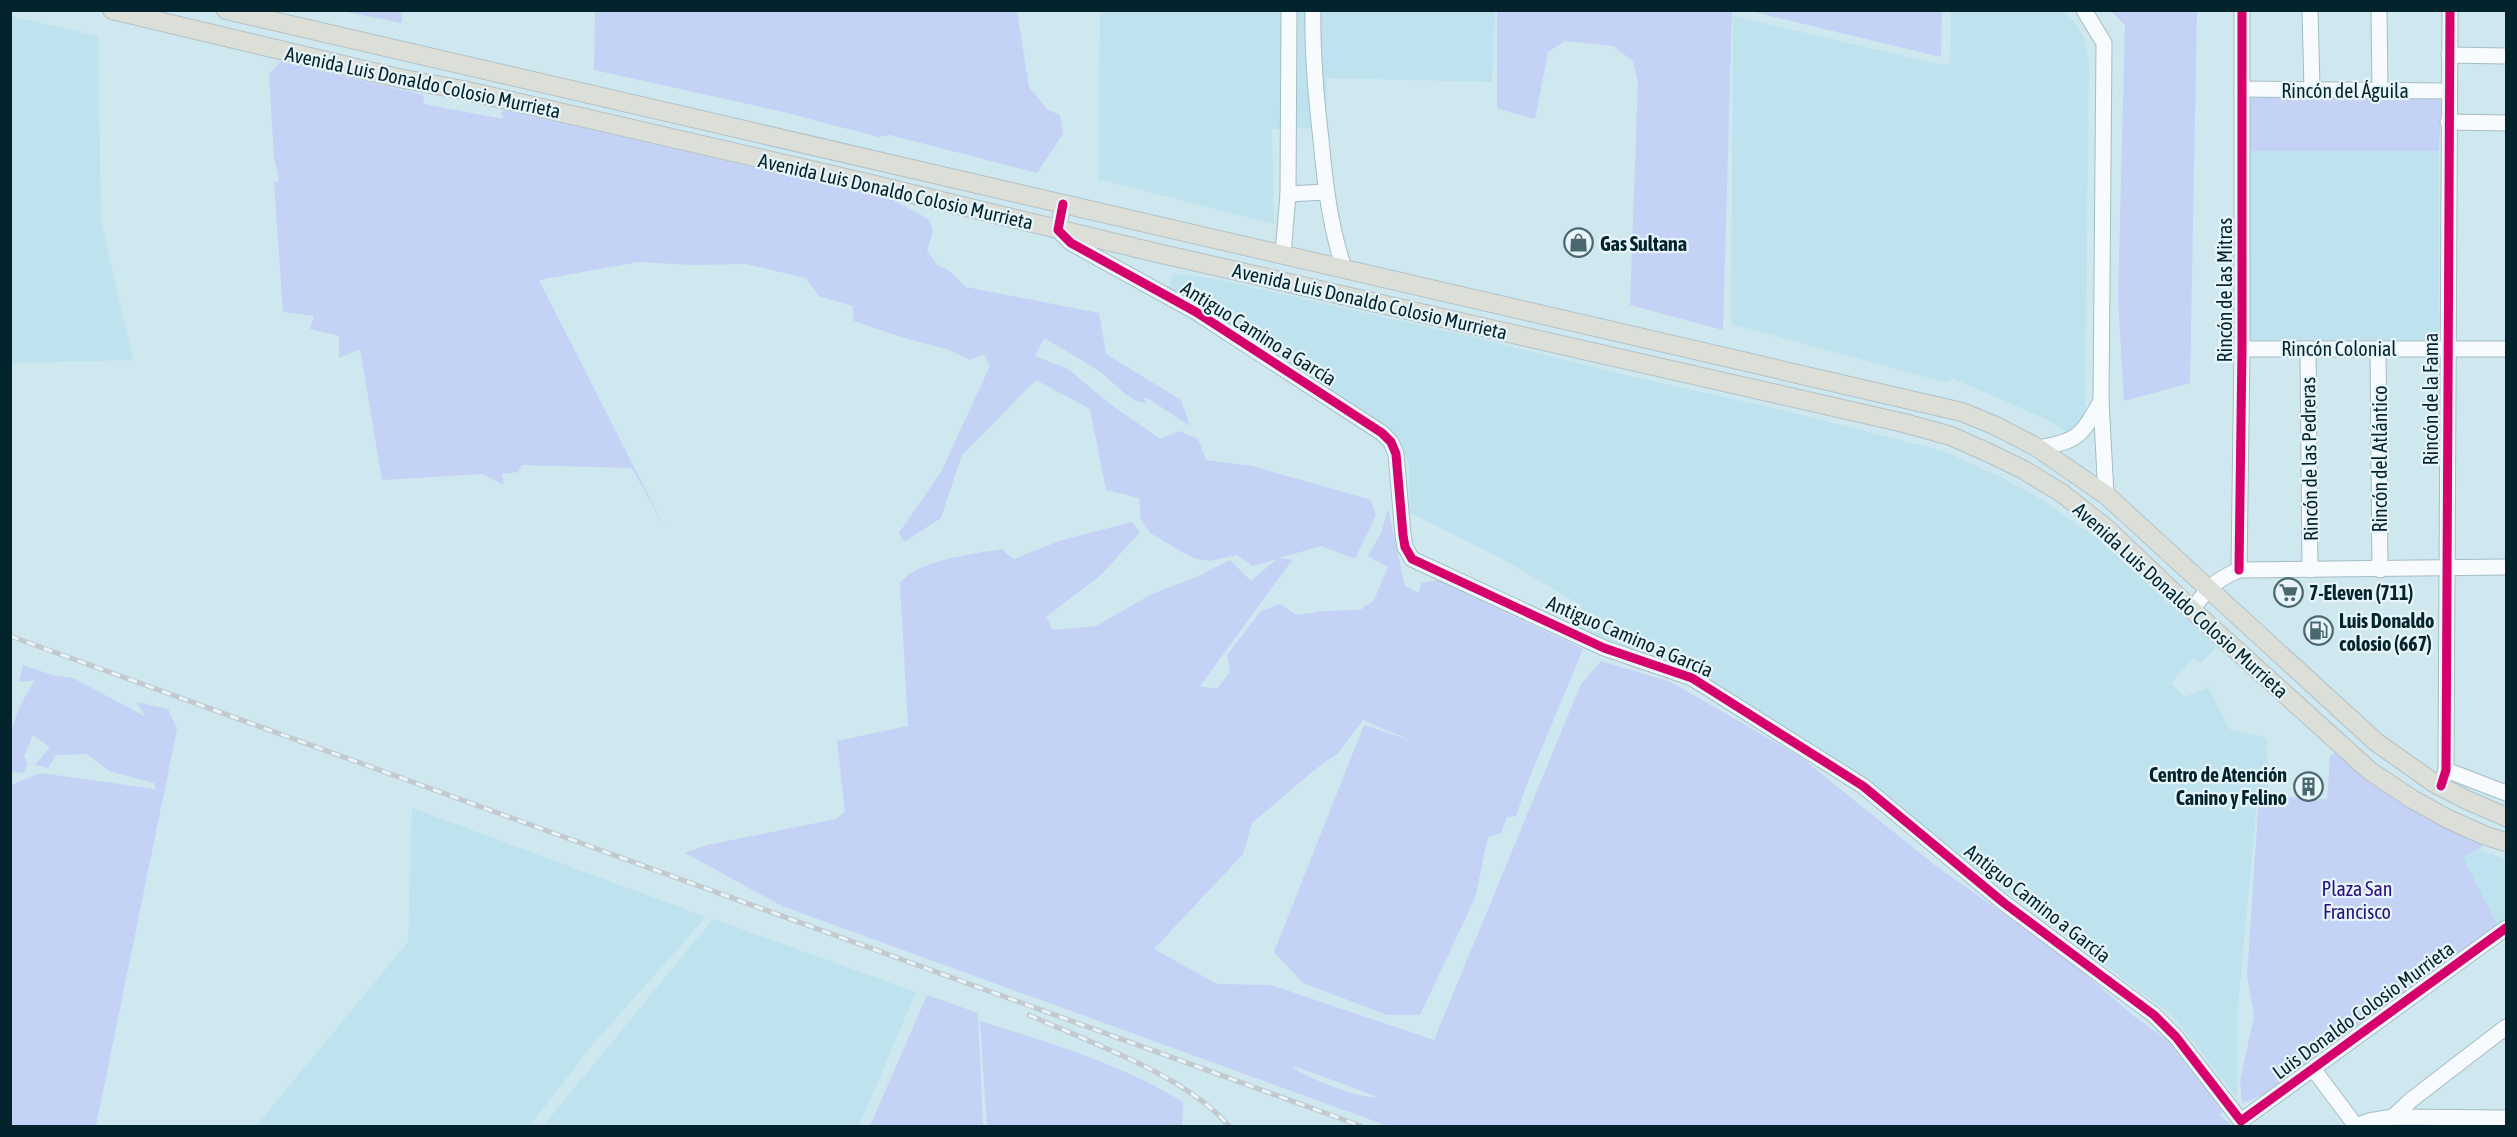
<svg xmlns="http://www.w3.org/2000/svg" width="2517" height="1137" font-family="'Asap Condensed',sans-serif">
  <rect width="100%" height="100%" fill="#cfe7ef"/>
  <g fill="#bee3ef">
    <path d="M1100,11h395l-3,71 -165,-4 -1,50 -54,1 2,95 -176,-45z"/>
    <path d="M1951,11h111l12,10 11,19 4,20 -4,354 -3,12 -10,5h-6l-20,-12 -92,-40 -10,3 -213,-58 2,-308 210,49 7,-2z"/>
    <path d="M11,16l87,20 3,185 32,139 -121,3z"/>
    <path d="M2248,151h191v189h-190z"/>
    <path d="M1173,273l42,6 253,57 162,40 152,34 161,41 58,26 42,23 56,40 118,107 -17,16 -7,-5 -22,25 14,14 23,-10 21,42 38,9 1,54h-10l-20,213 -1,93 -64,-82 -365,-273 -127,-78 -39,-8 -68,-32 8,-19 -76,-45 -96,-48 -1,-51 -20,-32 -222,-139z"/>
    <path d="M412,808l294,109 -118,133 -58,76h-274l152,-184z"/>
    <path d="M2479,849l27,11v60l-8,6 -35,-69z"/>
    <path d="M713,919l203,73 -57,134h-316z"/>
  </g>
  <g fill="#c4d2f6" fill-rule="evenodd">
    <path d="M341,11h61v12z"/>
    <path d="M595,11h422l12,76 19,23 12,5 3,19 -26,39 -147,-38 -12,2 -94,-25 -190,-42z"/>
    <path d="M1497,11h235l-9,319 -93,-25 8,-223 -5,-21 -20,-15 -48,-5 -17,11 -13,67 -38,-11z"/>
    <path d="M1750,11h192l-1,46z"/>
    <path d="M2111,11h86l-7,372 -66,18 -6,-103 7,-273z"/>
    <path d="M281,61l142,34 1,9 79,15 -2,-7 5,-2 388,90 35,20 4,11 -6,19 10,15 11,5 18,17 133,26 7,41 75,46 9,26 -41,-27 -5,-1 2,5c-22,-3 -32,-23 -50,-34 -17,-11 -35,-21 -52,-31l-9,18 33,13 42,35 50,35 19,-8 19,8 8,21 46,6 119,34 5,15 -21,44 -34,-13 -42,12 13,2 -92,126 17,3 13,-17 -3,-17 34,-44 19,-7 17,11 26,-4 37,-1 14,-10 14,-33 -20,-11 13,-23 7,-24 17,77 14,7 2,-10 17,-3 145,69 -57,137 -10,30 -9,1 -6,16 -13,4 -13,61 -55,117h-33l-84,-32 -29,-31 90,-227 48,16 -49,-21 -25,33 -25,18 -61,52 -9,31 -89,95 63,35 54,1 163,55 147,-356 20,-23 70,21 128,74 137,110 133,94 66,57 31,22 57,73 -3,3 12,11h-844l-606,-220 -97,-53 22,-8 129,-26 9,-7 -8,-71 71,-15 -8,-143c17,-23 73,-29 101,-34l13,10 45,-18 73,-19 8,10 -38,42 -56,43 7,13 43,-4 56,-32 45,-17 33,-17 21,21 26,-22 -24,7 -16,-11 -28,6 -16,-3 -43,-25 -9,-14 -2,-21 -33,-8 -16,-81 -54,-29 -74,75 -21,63 -37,24 -5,-9 42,-61 49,-106 -6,-12 -14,6 -23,-11 -43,-11 -50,-17 -1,-15 -34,-10 -14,-18 -59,-14 -53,1 -55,-3 -99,18 126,248 -33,-60 -110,-3 -4,7 -16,2 2,11 -22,-11 -100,6 -22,-131 -21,9v-22l-29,-7 4,-13 -31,-4 -9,-130 5,-1 -5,-23 -5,-84zM1293,1067l1,-1 84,31c-16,3 -73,-19 -85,-30z"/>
    <path d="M2432,96l6,2 3,5 -2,48h-191v-53z"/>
    <path d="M23,665l29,10 21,3 73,39 -10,-15 32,7 9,20 -81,397h-85v-341l29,-12 116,16 -2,-6 -45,-12 -22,-17 -31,1 -8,13 -13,-3 15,-18 -17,-12 -9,21 4,8 -5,9 -12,-2c-4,-39 4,-59 24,-91l-16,2z"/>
    <path d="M2335,753l26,22 51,35 69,33v5l-18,9 35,69 -185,130 -7,13 -45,27 -19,7 -2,-22 14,-65 -7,-40 12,-180 68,3 3,-43z"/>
    <path d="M927,995l51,18 5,113h-113z"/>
    <path d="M980,1021c70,22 139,42 203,81l-1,24h-195z"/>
  </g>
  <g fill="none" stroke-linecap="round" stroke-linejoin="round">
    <defs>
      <g id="minor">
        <path d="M1313,10c-1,44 3,87 8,130 4,43 9,87 23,128"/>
        <path d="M2084,10l20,33 -3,358 5,94"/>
        <path d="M2310,10l2,79"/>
        <path d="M2379,10l1,80"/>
        <path d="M2449,55l57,1"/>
        <path d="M2242,89l206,2"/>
        <path d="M2448,122l58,1"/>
        <path d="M1288,194l38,-2"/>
        <path d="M1063,204l-5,26 13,13 125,69 186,121 9,9 5,12 7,81 2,12 7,12 192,89 88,30 171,108 141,117 150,112 22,22 65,84 265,-193"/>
        <path d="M1283,254l5,-60 1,-184"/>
        <path d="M2242,349h264"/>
        <path d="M2308,349l2,221"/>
        <path d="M2378,349l2,221"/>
        <path d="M2038,448c41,-7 43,-12 63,-47"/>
        <path d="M2239,570l3,-221v-339"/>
        <path d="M2192,610c15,-21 23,-30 47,-40l267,-3"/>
        <path d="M2446,770l60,23"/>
        <path d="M2441,786l5,-16 4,-760"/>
        <path d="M2314,1070l42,56"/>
        <path d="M2393,1117l18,-17 95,-73"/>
        <path d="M2356,1126l13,-5 24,-4 113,1"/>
      </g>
      <g id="major">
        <path d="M112,10l286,68 65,12 400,92 290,70 751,171 47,13 38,17 35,17 39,24 43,34 86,82 178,161 42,28 36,20 38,17 20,6"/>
        <path d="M226,10l1736,402 34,14 42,22 68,47 270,247 58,41 33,17 39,17"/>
      </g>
    </defs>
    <use href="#minor" stroke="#a4bdc5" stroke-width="17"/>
    <use href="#major" stroke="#b2c2c7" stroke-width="20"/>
    <use href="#minor" stroke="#f8fbfd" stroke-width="15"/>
    <use href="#major" stroke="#dcded8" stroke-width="18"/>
    <defs>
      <g id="rail">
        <path d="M10,636l1351,490"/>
        <path d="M1029,1015c62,28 156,60 200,111"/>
      </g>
    </defs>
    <use href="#rail" stroke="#c2cacd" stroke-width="5"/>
    <use href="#rail" stroke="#e7f5fa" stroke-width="3" stroke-dasharray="9" stroke-linecap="butt"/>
    <defs>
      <g id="cycleway">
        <path d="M1063,204l-5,26 13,13 125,69 186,121 9,9 5,12 7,81 2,12 7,12 192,89 88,30 171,108 141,117 150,112 22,22 65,84 265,-193"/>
        <path d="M2239,570l3,-221v-339"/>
        <path d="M2441,786l5,-16 4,-760"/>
      </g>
    </defs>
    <use href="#cycleway" stroke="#e7f5fa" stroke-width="13"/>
    <use href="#cycleway" stroke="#d6006c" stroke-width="9"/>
  </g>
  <defs>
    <symbol id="shop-ring" viewBox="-11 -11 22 22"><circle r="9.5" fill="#e7f5fa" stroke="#4b6871" stroke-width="1.5"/><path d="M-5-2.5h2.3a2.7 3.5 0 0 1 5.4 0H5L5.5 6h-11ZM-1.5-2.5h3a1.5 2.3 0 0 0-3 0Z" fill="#4b6871"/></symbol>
    <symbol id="supermarket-ring" viewBox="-11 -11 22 22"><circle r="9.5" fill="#e7f5fa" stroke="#4b6871" stroke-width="1.5"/><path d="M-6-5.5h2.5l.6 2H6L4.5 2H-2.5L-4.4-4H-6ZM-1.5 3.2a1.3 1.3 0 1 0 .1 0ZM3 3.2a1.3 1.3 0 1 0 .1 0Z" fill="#4b6871"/></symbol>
    <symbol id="fuel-ring" viewBox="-11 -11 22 22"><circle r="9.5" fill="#e7f5fa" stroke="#4b6871" stroke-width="1.5"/><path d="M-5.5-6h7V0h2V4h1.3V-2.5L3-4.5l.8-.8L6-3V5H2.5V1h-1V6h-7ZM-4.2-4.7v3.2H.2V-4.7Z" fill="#4b6871"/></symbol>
    <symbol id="building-ring" viewBox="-11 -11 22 22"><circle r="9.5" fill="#e7f5fa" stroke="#4b6871" stroke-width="1.5"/><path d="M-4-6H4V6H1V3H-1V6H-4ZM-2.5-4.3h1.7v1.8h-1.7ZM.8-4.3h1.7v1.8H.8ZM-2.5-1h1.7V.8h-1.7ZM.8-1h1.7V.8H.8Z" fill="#4b6871"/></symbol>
  </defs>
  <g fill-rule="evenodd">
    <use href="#shop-ring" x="1562" y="226" width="33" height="33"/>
    <use href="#supermarket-ring" x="2272" y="576" width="33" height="33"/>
    <use href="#fuel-ring" x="2302" y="614" width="33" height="33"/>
    <use href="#building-ring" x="2292" y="770" width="33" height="33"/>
  </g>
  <g text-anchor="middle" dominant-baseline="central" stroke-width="4.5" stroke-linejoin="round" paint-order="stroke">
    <g font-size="20" fill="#04242d" stroke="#e7f5fa">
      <text transform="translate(423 82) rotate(12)">Avenida Luis Donaldo Colosio Murrieta</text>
      <text x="2345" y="90">Rincón del Águila</text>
      <text transform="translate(896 191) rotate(13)">Avenida Luis Donaldo Colosio Murrieta</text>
      <text transform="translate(2224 290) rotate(-90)">Rincón de las Mitras</text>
      <text transform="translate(1370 301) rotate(13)">Avenida Luis Donaldo Colosio Murrieta</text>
      <text transform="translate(1259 333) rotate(32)">Antiguo Camino a García</text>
      <text x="2339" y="348">Rincón Colonial</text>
      <text transform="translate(2430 399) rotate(-90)">Rincón de la Fama</text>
      <text transform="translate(2309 459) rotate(-91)">Rincón de las Pedreras</text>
      <text transform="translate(2379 459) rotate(-90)">Rincón del Atlántico</text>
      <text transform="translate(2181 600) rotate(42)">Avenida Luis Donaldo Colosio Murrieta</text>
      <text transform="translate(1630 636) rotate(23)">Antiguo Camino a García</text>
      <text transform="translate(2038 903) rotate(38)">Antiguo Camino a García</text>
      <text transform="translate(2363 1010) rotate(-36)">Luis Donaldo Colosio Murrieta</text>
    </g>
    <g font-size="20" font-weight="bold" fill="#04242d" stroke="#e7f5fa" text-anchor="start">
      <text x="1600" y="243">Gas Sultana</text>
      <text x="2309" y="592">7-Eleven (711)</text>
      <text x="2339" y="620">Luis Donaldo<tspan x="2339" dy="23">colosio (667)</tspan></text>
      <text x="2287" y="774" text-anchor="end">Centro de Atención<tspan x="2287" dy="23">Canino y Felino</tspan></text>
    </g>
    <g font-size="20" fill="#28117d" stroke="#e7f5fa">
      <text x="2357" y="888">Plaza San<tspan x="2357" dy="23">Francisco</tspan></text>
    </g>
  </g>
  <rect width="2517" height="1137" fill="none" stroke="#04242d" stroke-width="24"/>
</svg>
